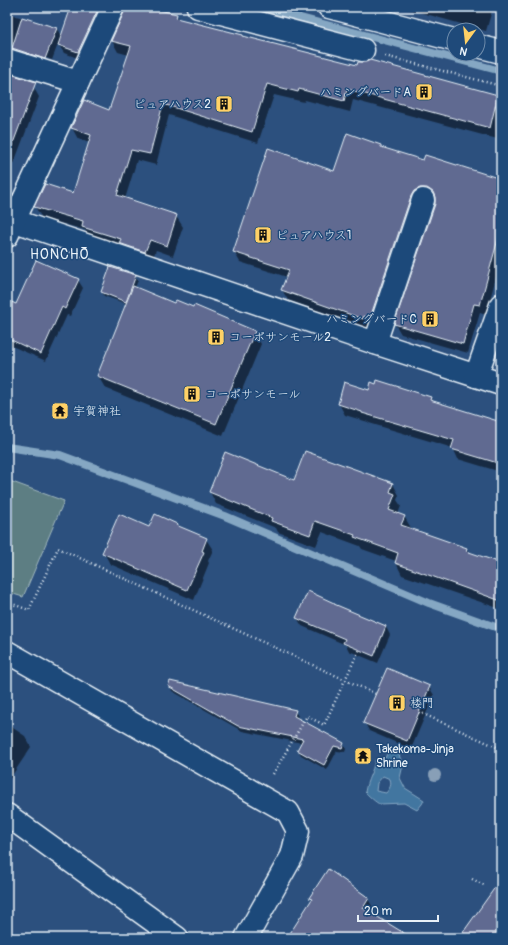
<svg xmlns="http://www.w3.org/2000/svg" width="508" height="945" font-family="Pangolin,'Klee One',sans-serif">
  <rect width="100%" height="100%" fill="#2c507e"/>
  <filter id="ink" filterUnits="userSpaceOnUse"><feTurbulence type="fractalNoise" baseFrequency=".025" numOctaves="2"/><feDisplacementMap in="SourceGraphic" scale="8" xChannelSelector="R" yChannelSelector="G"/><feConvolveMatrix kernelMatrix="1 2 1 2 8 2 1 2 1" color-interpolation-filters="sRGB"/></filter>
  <g filter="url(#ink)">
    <path fill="#5d7e83" stroke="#a2b8be" d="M7,480l57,21 -41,96 -16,-5z"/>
    <path fill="#4376a0" stroke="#85a7c3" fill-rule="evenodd" d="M393,749l4,1 6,15 -3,13 5,10 19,12 -2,4 -5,6 -13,-7 -24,1c-3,0 -13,-10 -15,-12 2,-13 8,-20 10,-32l10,-2 4,-8zM383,776l7,3c2,6 0,9 -4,14l-10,-2 1,-8z"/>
    <g fill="#0007">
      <path d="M72,7h36l-25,53 -19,-7 -6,-9 -6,16 -45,-17v-30l50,16 5,8z"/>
      <path d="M126,7h14l36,8 4,5 64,18 114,28 12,-5 131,35v44l-148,-40 -3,12 -45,-12 -1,2 -30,-7 -16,48 -89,-28 -13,50 -19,-5 -12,39 51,17 7,11 -10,29 -17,-6 -5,12 -62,-24 -4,-8 -43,-12 -7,-11 39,-13 16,-51 -12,-4 -6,-11 43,-15 14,-58 -11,-3 -6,-11 13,-28z"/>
      <path d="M401,7h92l-7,24z"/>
      <path d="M7,79l27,9 5,9 -25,66 -1,-1 -6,14z"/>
      <path d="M381,146l1,2 42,13 77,19v78l-15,57 -6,-2 -12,40 -67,-19 -6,-10 41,-120v-4l-3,-2 -64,130 -81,-28 -6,-10 5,-13 -47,-15 -6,-10 100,-79z"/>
      <path d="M135,276l3,4 -3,8 40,16 79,28 7,12 -38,92 -118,-48 -7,-12 29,-72 -23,-8 -2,-4z"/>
      <path d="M78,280l5,8 -13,28 -3,-1 -21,46 -39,-17v-40l10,1z"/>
      <path d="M369,391l61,6 3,5 68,21v49l-43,-13 -5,-11 -84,-25 -1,-1 -23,-7 -6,-11z"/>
      <path d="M226,453l69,28 98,3 6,11 -2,5 4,6 -3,8 6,2 7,12 -1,1 57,20 2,4 32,11v45l-99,-34 -6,-12v-2l-34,-12 -2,-3 -38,-14 -6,14 -38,-14 -2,-4 -60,-24 -6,-12z"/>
      <path d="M176,525l2,2 28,12 7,11 -5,11 1,2 -15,37 -84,-36 -6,-11 46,-25z"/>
      <path d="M334,603l1,3 51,21 4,8 -12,28 -29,-12 -3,-6 -44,-19 -5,-8z"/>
      <path d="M170,686l125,25 3,5 -1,2 46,26 3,5 -1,3 -8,-1 -10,19 -26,-15 -3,-5 4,-7 -60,-12 -70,-40z"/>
      <path d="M429,687l5,8 -23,54 -42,-18 -4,-8z"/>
      <path d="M7,724l18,12 6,11 -22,33 -2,-2z"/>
      <path d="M310,898l58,1 7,12 -2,4 35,23h-120l24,-37z"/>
    </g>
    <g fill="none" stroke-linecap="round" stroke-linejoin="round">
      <g stroke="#85a7c3" stroke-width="8">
        <path d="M259,7l242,64"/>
        <path d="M7,447l53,8 165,61 204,87 72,26"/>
      </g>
    </g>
    <g fill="#616b91" stroke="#e8f1f8">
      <path d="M71,7h28l-21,45 -20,-7z"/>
      <path d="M125,7h20l32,7 -1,4 67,17v1l114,29 1,-3h8l4,-2 128,35 -8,33 -143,-39 -3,12 -45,-12 -1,3 -31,-8 -15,48 -89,-28 -13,50 -19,-4 -14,45 60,20 -10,31 -17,-6 -5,12 -26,-9 2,-4 -39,-12 1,-6 -49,-14 11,-23 28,9 18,-58 -20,-7 13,-28 25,10 22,-64 -20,-5 13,-29z"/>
      <path d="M22,17l35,11 -12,31 -33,-11z"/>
      <path d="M7,73l29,9 -27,72h-2z"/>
      <path d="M347,133l34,12v2l42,13 2,-5 76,24v49l-21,77 -6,-1 -11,40 -69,-20 41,-120v-7l-2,-5 -6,-4h-7l-6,3 -3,5 -41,122 -6,-2 -1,3 -82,-29 8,-20 -56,-18 35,-104 66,23z"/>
      <path d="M36,260l43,19 -14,30 -3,-2 -21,47 -34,-16v-38l9,4z"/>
      <path d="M110,267l26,8 -10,27 -25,-10z"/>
      <path d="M133,286l41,17 2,-3 17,7 1,-2 61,26 -39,93 -119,-48z"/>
      <path d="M377,380l54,17 -1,3 71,22v42l-50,-15 3,-9 -92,-27v-1l-24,-8 6,-22 25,8 2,-8 5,2z"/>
      <path d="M305,451l88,32 -3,9 5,2 -6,16 16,6 -4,9 66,23 -1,3 35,12v38l-106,-38 3,-10 -44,-16 1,-2 -40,-14 -5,14 -39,-14 1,-3 -63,-26 16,-40 69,28z"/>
      <path d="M119,514l30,13 6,-13 22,10 -1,1 31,13 -5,13 2,1 -17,38 -85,-37z"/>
      <path d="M308,591l26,12v1l52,22 -12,30 -31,-13 2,-4 -49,-21z"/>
      <path d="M387,668l43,18 -23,55 -44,-18z"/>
      <path d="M170,681l126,29 -2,6 50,27 -2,5 -8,-2 -10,19 -27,-15 6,-11 -65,-13 -70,-40z"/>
      <path d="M328,869l41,29 -6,10 49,30h-125l25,-39 -3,-1z"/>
      <path d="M501,879v59h-42z"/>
    </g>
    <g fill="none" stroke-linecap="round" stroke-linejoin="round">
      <defs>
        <g id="minor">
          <path d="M198,7l165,43"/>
          <path d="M329,7l125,33"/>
          <path d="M478,46l23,6"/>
          <path d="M7,60l71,22"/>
          <path d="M15,221l360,122 126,41"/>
          <path d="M7,236l106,-229"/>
          <path d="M375,343l48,-143"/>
          <path d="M476,376l25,-71"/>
          <path d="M7,652l281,160 10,19 -6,25 -46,82"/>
          <path d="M7,815l170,123"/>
        </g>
      </defs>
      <use href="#minor" stroke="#e8f1f8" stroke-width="25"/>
      <g stroke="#e8f1f8" stroke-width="2.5" stroke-dasharray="1 3" stroke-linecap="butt">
        <path d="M385,56l116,30"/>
        <path d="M7,602l22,8 29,-62 318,146"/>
        <path d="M419,712l82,37"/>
        <path d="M273,774l34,-58 17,9 35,-75"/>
        <path d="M472,879l14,7"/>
      </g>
      <use href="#minor" stroke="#1f4a7a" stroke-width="22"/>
    </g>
    <circle fill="#889fb7" cx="435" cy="775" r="6"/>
  </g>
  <defs>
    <symbol id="building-square" viewBox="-11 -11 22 22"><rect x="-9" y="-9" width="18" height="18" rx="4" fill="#ffd166" stroke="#1f4a7a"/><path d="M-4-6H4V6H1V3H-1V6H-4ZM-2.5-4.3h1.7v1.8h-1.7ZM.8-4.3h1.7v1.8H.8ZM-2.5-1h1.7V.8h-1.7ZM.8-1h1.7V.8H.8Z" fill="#111"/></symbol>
    <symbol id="temple-square" viewBox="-11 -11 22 22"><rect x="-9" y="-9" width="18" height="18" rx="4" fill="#ffd166" stroke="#1f4a7a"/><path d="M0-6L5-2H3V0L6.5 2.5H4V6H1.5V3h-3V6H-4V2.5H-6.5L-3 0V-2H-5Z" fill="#111"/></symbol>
  </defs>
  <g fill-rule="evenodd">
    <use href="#building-square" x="414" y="82" width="20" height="20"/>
    <use href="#building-square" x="214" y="94" width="20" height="20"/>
    <use href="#building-square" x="253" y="225" width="20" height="20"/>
    <use href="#building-square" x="420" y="309" width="20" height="20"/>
    <use href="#building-square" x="206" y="327" width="20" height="20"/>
    <use href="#building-square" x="182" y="384" width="20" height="20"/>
    <use href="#temple-square" x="50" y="401" width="20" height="20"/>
    <use href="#building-square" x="387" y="693" width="20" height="20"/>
    <use href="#temple-square" x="353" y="746" width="20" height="20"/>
  </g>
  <g text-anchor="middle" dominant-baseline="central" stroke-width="3" stroke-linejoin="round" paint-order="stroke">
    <g font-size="12" fill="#e8f1f8" stroke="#1f4a7a" text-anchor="start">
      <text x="411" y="92" text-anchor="end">ハミングバードA</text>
      <text x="211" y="104" text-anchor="end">ピュアハウス2</text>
      <text x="276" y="235">ピュアハウス1</text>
      <text x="417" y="319" text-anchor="end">ハミングバードC</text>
      <text x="229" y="337">コーポサンモール2</text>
      <text x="205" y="394">コーポサンモール</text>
      <text x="73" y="411">宇賀神社</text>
      <text x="410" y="703">楼門</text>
      <text x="376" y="749">Takekoma-Jinja<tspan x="376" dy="14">Shrine</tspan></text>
    </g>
    <g font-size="14" letter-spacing="1" fill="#e8f1f8" stroke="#1f4a7a">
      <text x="60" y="254">HONCHŌ</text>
    </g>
  </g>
  <rect width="508" height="945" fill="none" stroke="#1f4a7a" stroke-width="24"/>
  <rect x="12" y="12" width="484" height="921" fill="none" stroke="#e8f1f8" stroke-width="1.5" filter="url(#ink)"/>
  <g transform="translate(466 42) rotate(195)"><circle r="19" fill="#1f4a7a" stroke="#6f8dac"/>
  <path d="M0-3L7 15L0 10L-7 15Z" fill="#ffd166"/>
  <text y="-6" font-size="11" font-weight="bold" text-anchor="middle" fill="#e8f1f8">N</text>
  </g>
  <path d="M358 915v6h80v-6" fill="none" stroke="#e8f1f8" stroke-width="2"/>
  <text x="364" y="915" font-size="12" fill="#e8f1f8" stroke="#1f4a7a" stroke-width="3" paint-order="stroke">20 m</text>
</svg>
